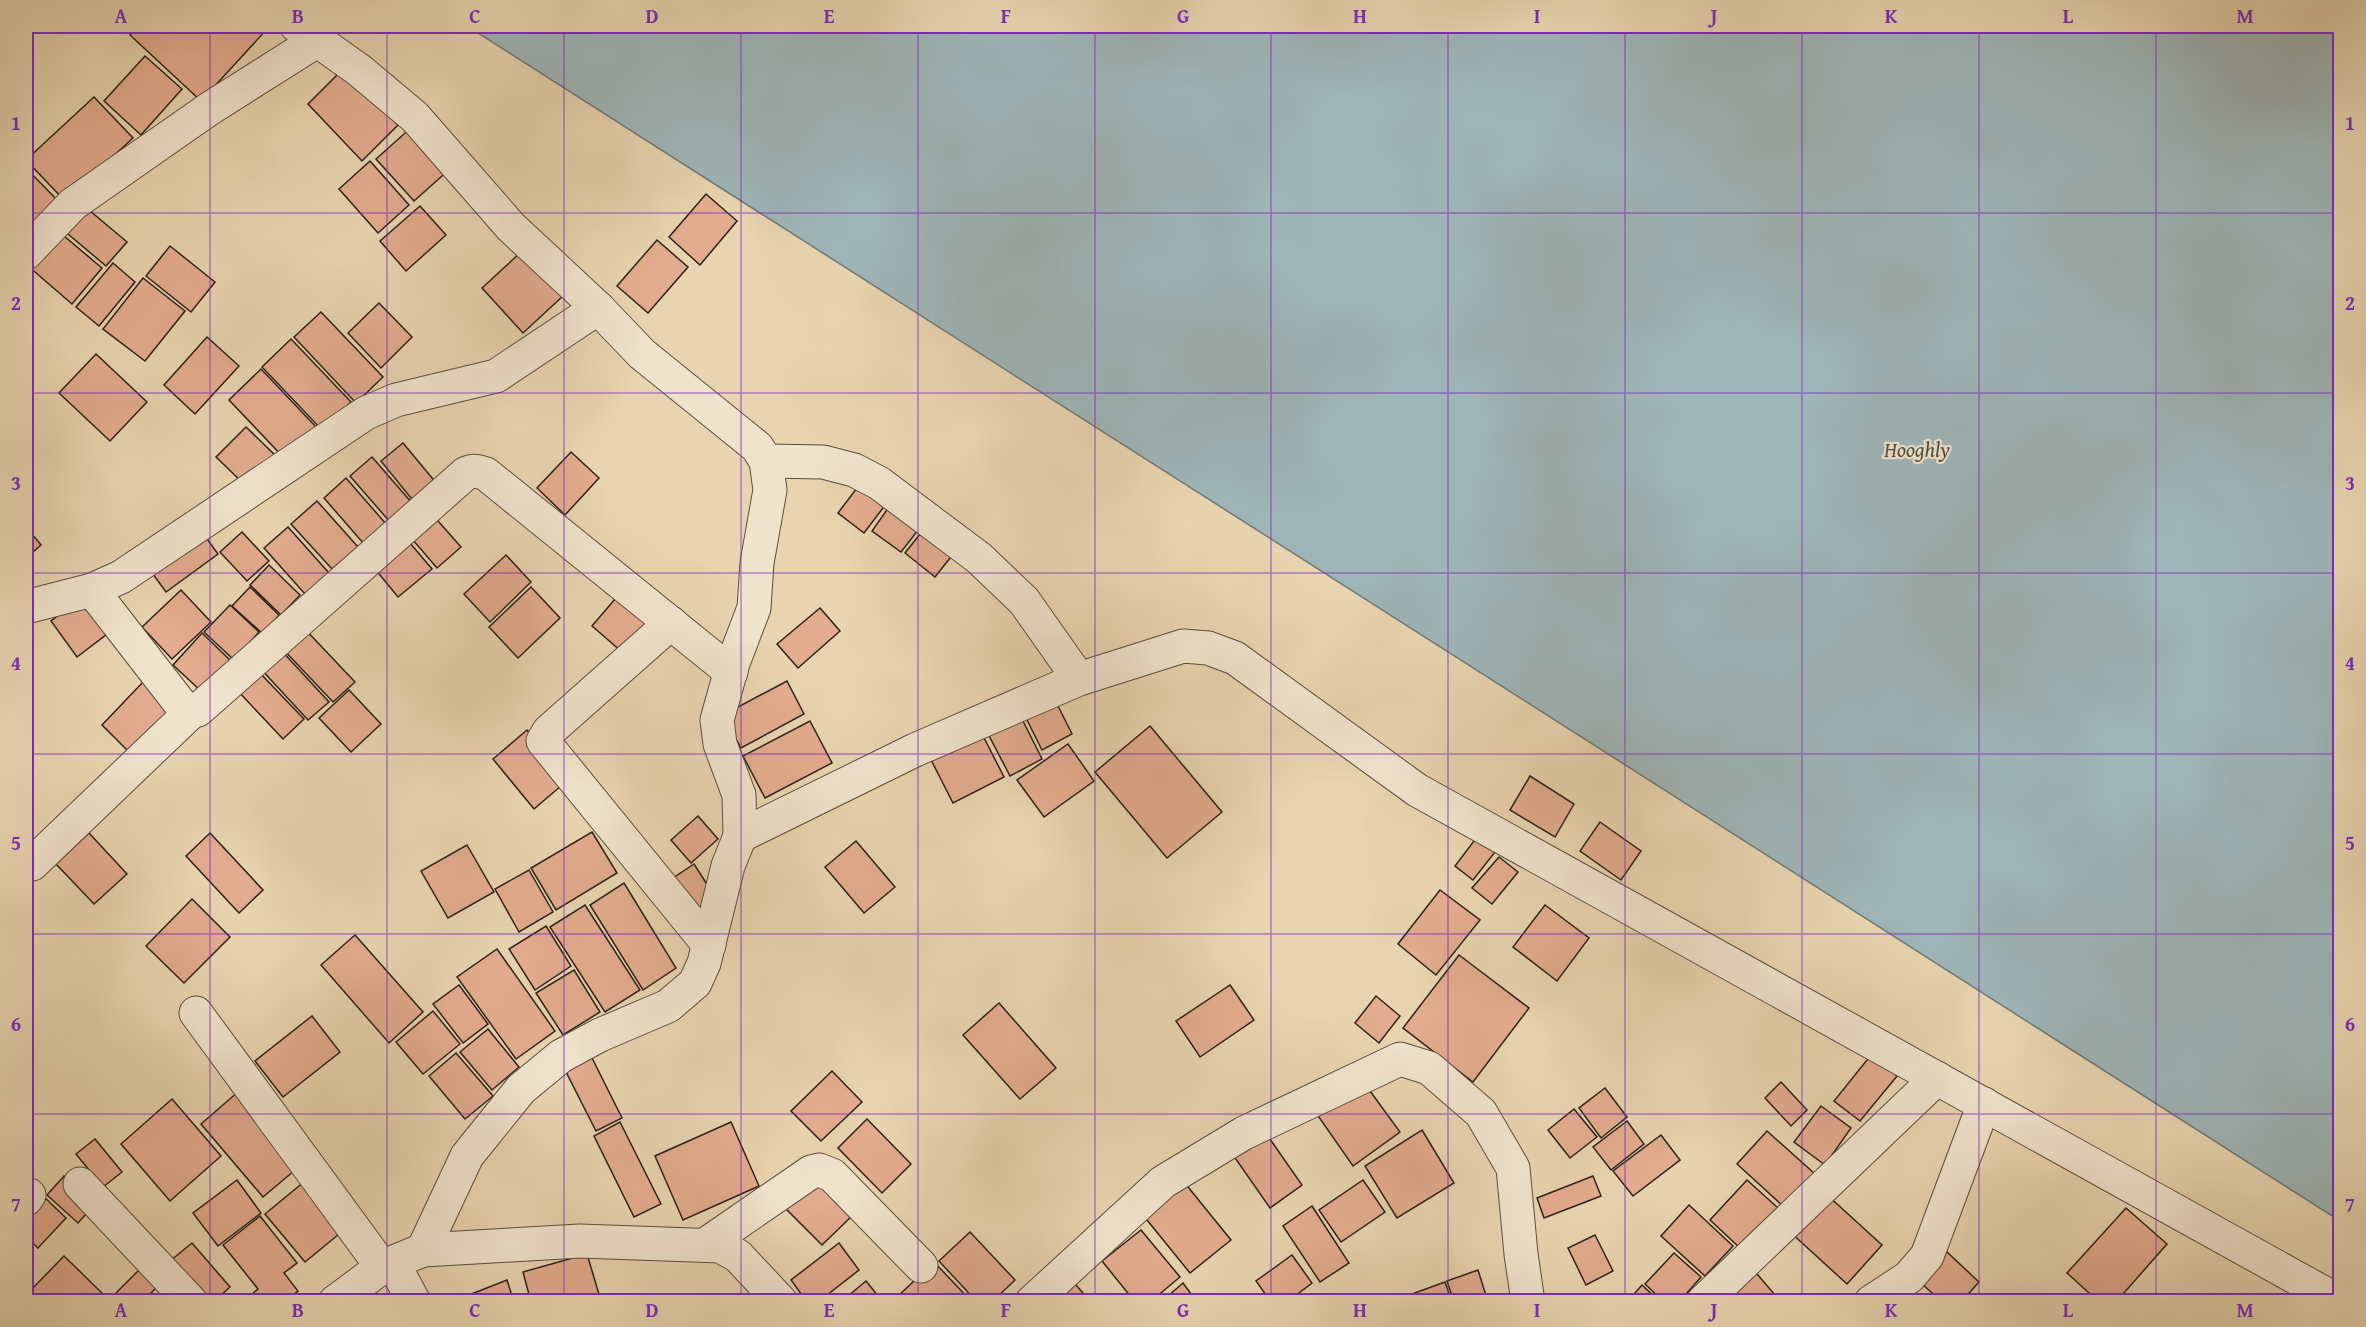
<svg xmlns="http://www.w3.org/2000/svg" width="2366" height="1327" font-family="'Gentium Book Plus',serif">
  <rect width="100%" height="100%" fill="#e8d4b0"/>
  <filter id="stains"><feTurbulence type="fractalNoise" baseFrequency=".00333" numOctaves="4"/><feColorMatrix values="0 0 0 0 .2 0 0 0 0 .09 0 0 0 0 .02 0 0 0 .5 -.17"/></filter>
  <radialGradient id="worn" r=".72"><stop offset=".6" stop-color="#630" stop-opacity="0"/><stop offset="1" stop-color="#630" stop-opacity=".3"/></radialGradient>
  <path fill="#9eb5b8" stroke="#707a78" stroke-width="1.5" d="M467,26h1873v1195z"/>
  <g fill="#e3ab8f" stroke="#2c2218" stroke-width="1.5">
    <path d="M138,26h127l3,2 -67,73 -71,-66z"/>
    <path d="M337,26h15l-6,7z"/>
    <path d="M145,56l37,33 -41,46 -37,-34z"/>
    <path d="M343,69l55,56 -36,36 -54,-57z"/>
    <path d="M94,97l39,41 -68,63 -39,-41z"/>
    <path d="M413,126l38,42 -37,33 -38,-42z"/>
    <path d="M370,161l39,44 -31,28 -39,-44z"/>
    <path d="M26,168l33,34 -28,27 -5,-5z"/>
    <path d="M706,194l31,27 -37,44 -31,-28z"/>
    <path d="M83,205l44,37 -21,24 -44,-37z"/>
    <path d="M420,206l26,29 -40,36 -26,-30z"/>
    <path d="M58,231l44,37 -30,36 -44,-38z"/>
    <path d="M657,240l31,27 -40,46 -31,-27z"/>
    <path d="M170,246l45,36 -24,30 -45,-36z"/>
    <path d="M521,252l42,44 -40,37 -41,-45z"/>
    <path d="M113,263l22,19 -36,44 -23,-19z"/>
    <path d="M143,278l42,33 -40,50 -42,-32z"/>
    <path d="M379,303l33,34 -31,31 -33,-35z"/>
    <path d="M321,312l62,65 -27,26 -62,-66z"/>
    <path d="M207,337l32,29 -44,48 -31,-29z"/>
    <path d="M291,339l60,63 -29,28 -60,-63z"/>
    <path d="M96,354l51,48 -37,39 -51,-48z"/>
    <path d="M261,369l57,60 -32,31 -57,-60z"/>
    <path d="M246,427l30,29 -30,30 -30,-29z"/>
    <path d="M403,443l34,41 -22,19 -34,-42z"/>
    <path d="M571,452l28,26 -34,37 -28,-27z"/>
    <path d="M372,457l40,46 -22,19 -40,-46z"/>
    <path d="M346,478l40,46 -22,20 -40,-46z"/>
    <path d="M860,484l26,20 -22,29 -26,-20z"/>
    <path d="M317,501l41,46 -26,22 -41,-45z"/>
    <path d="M889,507l30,22 -18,23 -29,-21z"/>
    <path d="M431,513l30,34 -24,21 -30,-35z"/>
    <path d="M26,527l15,18 -15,13z"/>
    <path d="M288,527l41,46 -24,21 -41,-46z"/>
    <path d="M200,529l18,25 -52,38 -19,-26z"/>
    <path d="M924,529l30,24 -19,24 -30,-24z"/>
    <path d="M242,532l27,29 -22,20 -27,-29z"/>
    <path d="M404,536l28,33 -34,28 -27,-33z"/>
    <path d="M506,555l25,27 -41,40 -26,-28z"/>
    <path d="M269,565l31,30 -19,20 -31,-30z"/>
    <path d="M250,587l29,28 -16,19 -31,-28z"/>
    <path d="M531,587l29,31 -42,40 -29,-31z"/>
    <path d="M181,590l30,32 -39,37 -30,-32z"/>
    <path d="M621,592l31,28 -30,32 -30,-26z"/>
    <path d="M85,595l26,36 -34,26 -26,-36z"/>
    <path d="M230,605l29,27 -25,28 -30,-28z"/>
    <path d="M820,608l20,23 -42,37 -21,-24z"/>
    <path d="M303,627l52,55 -22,20 -52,-55z"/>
    <path d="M202,633l29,28 -29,31 -29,-27z"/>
    <path d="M279,648l50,54 -21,18 -49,-53z"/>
    <path d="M257,670l47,49 -21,20 -47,-50z"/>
    <path d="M144,681l32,31 -43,44 -31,-31z"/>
    <path d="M787,681l17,33 -63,34 -18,-33z"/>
    <path d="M349,690l32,34 -30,28 -32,-34z"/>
    <path d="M1052,694l20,40 -30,16 -20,-40z"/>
    <path d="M1017,709l25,50 -32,17 -26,-50z"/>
    <path d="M810,721l22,42 -67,35 -22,-42z"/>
    <path d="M978,726l26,51 -51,26 -26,-51z"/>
    <path d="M1150,726l72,86 -55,46 -72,-86z"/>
    <path d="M527,730l41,50 -34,29 -41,-50z"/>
    <path d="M1068,744l26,37 -50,36 -27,-37z"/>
    <path d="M1530,776l44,28 -19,33 -45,-27z"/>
    <path d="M698,816l20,23 -27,24 -20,-23z"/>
    <path d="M1600,822l41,29 -20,29 -41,-29z"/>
    <path d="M592,832l25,41 -61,37 -25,-42z"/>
    <path d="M89,833l38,41 -33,30 -38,-40z"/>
    <path d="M210,833l53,57 -24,23 -53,-57z"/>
    <path d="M1480,833l19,14 -26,33 -18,-14z"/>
    <path d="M856,841l39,46 -31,26 -39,-46z"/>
    <path d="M467,845l27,47 -46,26 -27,-47z"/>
    <path d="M1499,857l19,15 -26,32 -20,-16z"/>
    <path d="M694,864l23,36 -27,18 -23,-36z"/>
    <path d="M529,870l24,42 -34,20 -24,-43z"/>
    <path d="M624,883l52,85 -33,22 -53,-85z"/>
    <path d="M1440,890l40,30 -44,55 -38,-31z"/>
    <path d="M192,899l38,38 -46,46 -38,-37z"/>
    <path d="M585,905l55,85 -35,22 -55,-85z"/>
    <path d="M1545,905l44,33 -32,43 -44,-34z"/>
    <path d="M546,926l25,40 -36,24 -26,-41z"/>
    <path d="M355,935l68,77 -34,31 -68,-78z"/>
    <path d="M497,949l58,82 -39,28 -59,-82z"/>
    <path d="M1459,955l70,53 -56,74 -70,-54z"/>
    <path d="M574,970l26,42 -37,23 -27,-42z"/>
    <path d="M459,985l29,39 -25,19 -30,-39z"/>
    <path d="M1230,985l24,35 -54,37 -24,-36z"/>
    <path d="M1376,996l24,20 -21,27 -24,-20z"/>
    <path d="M999,1003l57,65 -36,31 -57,-64z"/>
    <path d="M433,1011l27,33 -37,30 -27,-32z"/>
    <path d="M312,1016l28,36 -57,45 -28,-36z"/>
    <path d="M488,1029l31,38 -27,23 -32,-38z"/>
    <path d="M587,1048l35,70 -26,13 -35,-69z"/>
    <path d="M456,1053l37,43 -28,23 -36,-43z"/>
    <path d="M1871,1055l26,21 -37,45 -26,-20z"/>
    <path d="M832,1071l30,31 -41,39 -30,-30z"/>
    <path d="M1362,1080l38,52 -47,34 -37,-53z"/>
    <path d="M1781,1082l26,28 -16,16 -26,-28z"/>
    <path d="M1605,1088l22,29 -26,21 -22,-30z"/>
    <path d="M239,1091l62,74 -38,32 -62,-73z"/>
    <path d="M172,1099l49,57 -51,45 -49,-57z"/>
    <path d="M1821,1106l30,22 -26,37 -31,-23z"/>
    <path d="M1574,1109l23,28 -27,21 -22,-28z"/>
    <path d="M867,1119l44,45 -29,29 -44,-45z"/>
    <path d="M1627,1121l17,23 -33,26 -18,-23z"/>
    <path d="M620,1122l41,82 -27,13 -40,-81z"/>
    <path d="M731,1122l28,64 -76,34 -28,-64z"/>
    <path d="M1422,1130l32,53 -57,35 -32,-52z"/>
    <path d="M1767,1131l48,43 -31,33 -47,-43z"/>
    <path d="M1265,1132l37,53 -32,23 -37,-53z"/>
    <path d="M1661,1135l19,25 -47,36 -20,-25z"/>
    <path d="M95,1139l27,33 -19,15 -27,-33z"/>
    <path d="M64,1176l31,28 -17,19 -31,-28z"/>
    <path d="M1593,1176l8,20 -57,22 -7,-20z"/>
    <path d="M818,1177l36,37 -32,31 -36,-36z"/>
    <path d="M237,1180l24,33 -43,33 -25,-33z"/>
    <path d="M1363,1180l22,32 -44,30 -22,-32z"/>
    <path d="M1747,1180l31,28 -37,41 -31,-29z"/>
    <path d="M305,1181l39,49 -39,32 -40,-48z"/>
    <path d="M1184,1182l47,58 -41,33 -47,-58z"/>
    <path d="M1825,1193l57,52 -35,39 -58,-53z"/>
    <path d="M41,1194l25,24 -28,30 -12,-11v-26z"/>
    <path d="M1689,1205l44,41 -28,30 -44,-40z"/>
    <path d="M1312,1206l37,57 -29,19 -37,-56z"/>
    <path d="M2126,1208l41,36 -51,58h-17l-32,-29z"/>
    <path d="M260,1216l37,47 -13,10 14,18 -14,11h-41l15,-13 -35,-44z"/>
    <path d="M1141,1230l39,47 -30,25h-15l-33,-41z"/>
    <path d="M970,1232l45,48 -23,22h-15l-38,-41z"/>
    <path d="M1595,1235l18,36 -27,14 -18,-37z"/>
    <path d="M192,1243l38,44 -16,15h-18l-31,-37z"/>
    <path d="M839,1243l20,27 -41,32h-11l-16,-22z"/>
    <path d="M1947,1252l32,30 -18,20h-19l-22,-20z"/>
    <path d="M1674,1253l27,24 -22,25h-15l-19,-18z"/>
    <path d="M587,1254l14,47 -70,1 -8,-30z"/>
    <path d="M1292,1255l20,28 -25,19h-16l-15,-21z"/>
    <path d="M64,1256l39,38 -7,8h-56l-10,-11z"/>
    <path d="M934,1262l38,40h-74l-3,-3z"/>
    <path d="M1752,1268l29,34h-39l-12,-14z"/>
    <path d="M140,1269l17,18 -15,15h-35z"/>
    <path d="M1478,1270l10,32h-34l-7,-21z"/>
    <path d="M1068,1276l23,26h-51z"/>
    <path d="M507,1280l7,22h-63z"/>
    <path d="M866,1281l17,21h-42z"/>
    <path d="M1445,1282l7,20h-38l-2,-8z"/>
    <path d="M1183,1283l14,19h-36z"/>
    <path d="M1642,1285l18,17h-33z"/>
  </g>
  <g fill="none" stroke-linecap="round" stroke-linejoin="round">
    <defs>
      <g id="minor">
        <path d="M26,253l47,-49 136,-95 109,-69"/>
        <path d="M766,461l57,1 31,8 25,13 100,75 45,43 55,78"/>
        <path d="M92,590l90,116 10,5 6,-1 267,-236c8,-4 13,-3 21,0l245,198"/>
        <path d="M26,607l66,-17 29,-13 245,-164 30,-13 100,-24 102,-68"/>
        <path d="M671,623l-122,108 -6,10 166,204"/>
        <path d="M740,836l175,-86 164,-71 104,-33 25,2 27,10 182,132 923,512"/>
        <path d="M32,864l160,-153"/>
        <path d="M196,1013l186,254"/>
        <path d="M80,1184l111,118"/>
        <path d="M26,1199l3,-4"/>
        <path d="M705,1245l106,-73 8,-2 13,5 89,91"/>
        <path d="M423,1250l157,-9 140,5 18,10 43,46"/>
        <path d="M393,1263l21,39"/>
        <path d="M1032,1302l131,-120 81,-49 156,-74 29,9 52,45 32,55 8,86 7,48"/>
        <path d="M1703,1302l234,-224"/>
        <path d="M1871,1302l38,-25 18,-21 57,-152"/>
      </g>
      <path id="tertiary" d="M297,26l62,44 56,47 96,110 87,81 44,46 115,93 9,14 4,29 -13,73 -3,45 -21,55 -16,57 3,24 19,51 1,41 -12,30 -24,97 -9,20 -27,23 -68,29 -39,21 -40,33 -54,67 -44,94 -41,17 -47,35"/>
    </defs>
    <use href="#minor" stroke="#5b4e3e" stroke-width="35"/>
    <use href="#tertiary" stroke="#5b4e3e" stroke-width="35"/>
    <use href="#minor" stroke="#f0e3cc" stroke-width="33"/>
    <use href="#tertiary" stroke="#f0e3cc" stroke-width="33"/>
  </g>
  <path fill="none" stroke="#7b2cbf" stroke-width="1.5" stroke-opacity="0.55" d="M210,26v1276M387,26v1276M564,26v1276M741,26v1276M918,26v1276M1095,26v1276M1271,26v1276M1448,26v1276M1625,26v1276M1802,26v1276M1979,26v1276M2156,26v1276M26,213h2314M26,393h2314M26,573h2314M26,754h2314M26,934h2314M26,1114h2314"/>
  <g text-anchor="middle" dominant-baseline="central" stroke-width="4.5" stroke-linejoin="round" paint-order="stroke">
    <g font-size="21" font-style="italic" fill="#4e4e48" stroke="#f0e3cc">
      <text x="1917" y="449">Hooghly</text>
    </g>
  </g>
  <rect width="2366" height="1327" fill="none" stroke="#e8d4b0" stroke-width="66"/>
  <rect x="33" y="33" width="2300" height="1261" fill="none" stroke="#7b2cbf" stroke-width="2"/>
  <g font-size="20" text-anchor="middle" font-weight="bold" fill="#7b2cbf">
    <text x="121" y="23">A</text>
    <text x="298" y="23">B</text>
    <text x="475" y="23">C</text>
    <text x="652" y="23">D</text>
    <text x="829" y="23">E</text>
    <text x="1006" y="23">F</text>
    <text x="1183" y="23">G</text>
    <text x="1360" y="23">H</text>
    <text x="1537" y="23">I</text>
    <text x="1714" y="23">J</text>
    <text x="1891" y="23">K</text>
    <text x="2068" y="23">L</text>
    <text x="2245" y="23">M</text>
    <text x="16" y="130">1</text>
    <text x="2350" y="130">1</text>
    <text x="16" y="310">2</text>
    <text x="2350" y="310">2</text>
    <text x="16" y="490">3</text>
    <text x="2350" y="490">3</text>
    <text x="16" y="670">4</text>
    <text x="2350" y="670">4</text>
    <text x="16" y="850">5</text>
    <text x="2350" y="850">5</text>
    <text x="16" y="1031">6</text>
    <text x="2350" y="1031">6</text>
    <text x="16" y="1211">7</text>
    <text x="2350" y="1211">7</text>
    <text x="121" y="1317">A</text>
    <text x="298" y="1317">B</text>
    <text x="475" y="1317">C</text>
    <text x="652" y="1317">D</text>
    <text x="829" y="1317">E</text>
    <text x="1006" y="1317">F</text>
    <text x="1183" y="1317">G</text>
    <text x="1360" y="1317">H</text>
    <text x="1537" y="1317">I</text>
    <text x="1714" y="1317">J</text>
    <text x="1891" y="1317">K</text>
    <text x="2068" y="1317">L</text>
    <text x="2245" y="1317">M</text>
  </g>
  <rect width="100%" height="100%" filter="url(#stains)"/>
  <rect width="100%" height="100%" fill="url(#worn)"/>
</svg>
